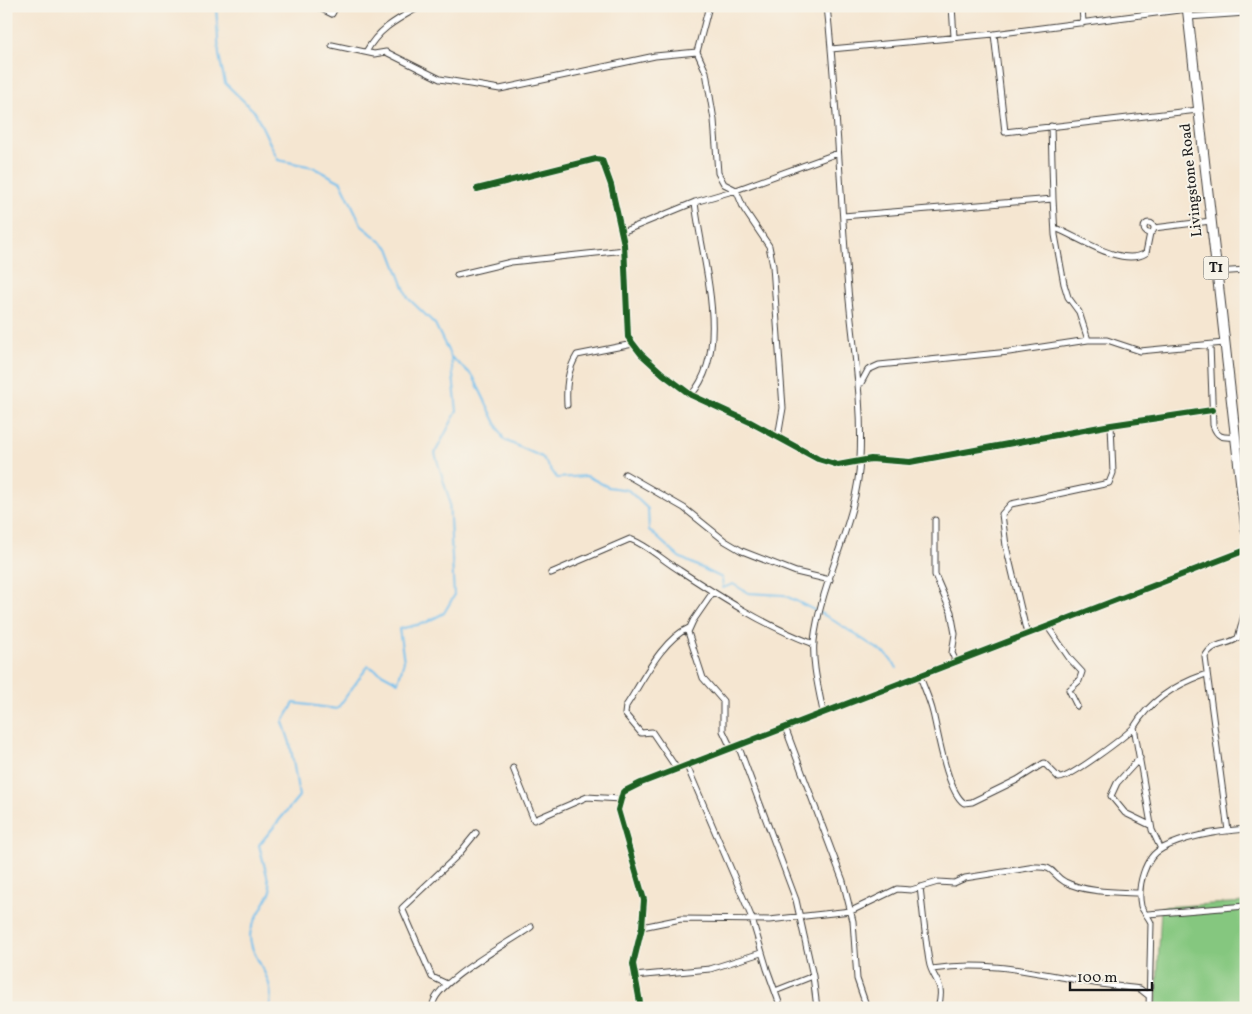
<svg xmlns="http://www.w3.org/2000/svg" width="1252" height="1014" font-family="Vollkorn,serif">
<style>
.green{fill:#85c77f;stroke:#50724e}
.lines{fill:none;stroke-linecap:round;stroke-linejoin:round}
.stream{stroke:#74c0ee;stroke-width:2}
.street-casing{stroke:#3d3a37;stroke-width:7}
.highway-casing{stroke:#3d3a37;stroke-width:11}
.street{stroke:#fff;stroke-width:5}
.highway{stroke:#fff;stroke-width:9}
.cycleway-casing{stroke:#f7f3e8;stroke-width:9}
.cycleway{stroke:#1b5e20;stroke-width:6}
.labels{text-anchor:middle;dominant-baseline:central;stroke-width:4;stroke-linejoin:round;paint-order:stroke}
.shield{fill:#f7f3e8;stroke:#5e5c59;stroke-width:1}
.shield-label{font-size:14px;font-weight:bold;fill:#1c1c1c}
.street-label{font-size:15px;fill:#1c1c1c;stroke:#f7f3e8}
</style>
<rect width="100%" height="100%" fill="#f7f3e8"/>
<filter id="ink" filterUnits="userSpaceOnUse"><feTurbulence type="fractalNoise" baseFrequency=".02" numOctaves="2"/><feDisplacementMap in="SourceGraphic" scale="10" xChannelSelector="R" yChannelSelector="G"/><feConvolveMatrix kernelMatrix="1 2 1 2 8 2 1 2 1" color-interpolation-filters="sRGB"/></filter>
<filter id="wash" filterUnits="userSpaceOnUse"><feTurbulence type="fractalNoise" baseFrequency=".0096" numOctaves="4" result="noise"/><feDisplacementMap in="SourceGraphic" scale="20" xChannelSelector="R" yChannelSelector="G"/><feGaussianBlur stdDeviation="1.12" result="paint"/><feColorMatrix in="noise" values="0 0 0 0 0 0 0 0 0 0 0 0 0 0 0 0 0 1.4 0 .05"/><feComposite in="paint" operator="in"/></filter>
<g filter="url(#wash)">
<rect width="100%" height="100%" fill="#f5e6d1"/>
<!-- green -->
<path class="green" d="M 1246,902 L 1246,1008 L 1156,1008 L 1161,907 Z"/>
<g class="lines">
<!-- stream -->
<path class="stream" d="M 216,6 L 219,55 L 225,83 L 255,112 L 278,160 L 313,167 L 341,182 L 362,226 L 389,248 L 408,298 L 435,324 L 451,357 L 473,376 L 504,440 L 542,457 L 557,478 L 587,476 L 608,487 L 628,490 L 648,509 L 649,530 L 679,557 L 722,578 L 723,588 L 733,584 L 748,593 L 784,595 L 828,617 L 887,655 L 897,668
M 269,1008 C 279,976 244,954 251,930 C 254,920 266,902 271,891 L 259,845 L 299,796 L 290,743 L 283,722 L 294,703 L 337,709 L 368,666 L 398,682 L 404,661 L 399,629 L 425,623 L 444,613 L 454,596 L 449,499 L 435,453 L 457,411 L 451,358"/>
</g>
</g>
<g filter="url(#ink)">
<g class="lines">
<defs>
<path id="street" d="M 316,6 L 332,14 L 336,6
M 952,6 L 954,37
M 1082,6 L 1083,23
M 1188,17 L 1246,13
M 994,34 L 1005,132 L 1198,110
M 332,45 L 374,54 L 386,52 L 440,79 L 500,89 L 655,56 L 697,52 L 706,72 L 714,120 L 718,173 L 724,184 L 736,190 L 744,209 L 769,246 L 773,266 L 783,408 L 778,437
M 831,49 L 994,34 L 1187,9
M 366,52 C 379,28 398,19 421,6
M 697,52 L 709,6
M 477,189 L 596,159 L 602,160 L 611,185 L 624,244 L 628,337 L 641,354 L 663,374 L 691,395 L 750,422 L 818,459 L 838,465 L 871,459 L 910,462 L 1111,425 L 1212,410
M 1053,199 L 1055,235 L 1064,284 L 1068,297 L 1079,312 L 1088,340
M 843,216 L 1053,199 L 1051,126
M1144 228a5 5 0 1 1 10 0a5 5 0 1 1-10 0Z
M 1055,228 C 1079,237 1121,268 1146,253 L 1150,233
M 1154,228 L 1211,221
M 622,232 L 695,202 L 736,190 L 838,153
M 1217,272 L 1246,270
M 457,275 L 511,262 L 625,250
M 1210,345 L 1213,425 C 1217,437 1222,438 1234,437
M 861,383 L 868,370 L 879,365 L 1009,352 L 1088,340 L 1107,340 L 1140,351 L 1224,343
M 691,395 C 733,348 701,259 695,202
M 567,405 C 566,387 567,371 577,355 L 633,344
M 625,474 L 684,508 L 725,541 L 742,551 L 796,572 L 830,580
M 935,520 L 935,575 L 951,612 L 955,634 L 952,653 L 956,662
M 551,573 L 630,539 C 649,546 662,560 679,570 C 722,598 765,626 814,644
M 713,592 L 693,621 L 688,632 L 703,678 L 723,701 L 723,731 L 731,748
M 1048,627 L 1070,659 L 1082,672 L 1079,681 L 1069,690 L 1077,706
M 1027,634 L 1006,546 L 1002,514 L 1011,504 L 1109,483 L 1113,473 L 1111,425
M 920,676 C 924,688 930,700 933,713 C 938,733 947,791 964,803 L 972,802 L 1017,780 L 1044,763 L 1059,778 C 1069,779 1126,736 1134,727
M 823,712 C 819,690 812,664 814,641 C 821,579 858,522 860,458 C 863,401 853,346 848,289 C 840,195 837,100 827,6
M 785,727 L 843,881 L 853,921 L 857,979 L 867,1008
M 738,745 L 796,900 L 813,976 L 817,1008
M 1140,758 L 1117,783 L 1111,796 L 1125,813 L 1150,825
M 687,766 L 751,916 L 767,969 L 781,1008
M 513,768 L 534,820 L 587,797 L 620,799
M 677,769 L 652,732 L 641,733 L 625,714 L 626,706 C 642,682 662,639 689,628
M 1228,831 L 1205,657 C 1212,642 1226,646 1238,638 L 1246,608
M 1161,849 L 1152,830 L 1134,727 C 1150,700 1177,684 1206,674
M 920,887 C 923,912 925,936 929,961 C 932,981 946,981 938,1008
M 1148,914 L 1246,906
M 642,927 L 681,919 L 769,920 L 851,911 L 897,889 L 911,890 L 938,882 L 954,883 L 965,878 L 1035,867 C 1055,866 1051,874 1065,882 C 1087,893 1117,892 1140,893
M 932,969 C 982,961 1023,970 1072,979 C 1095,984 1118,986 1140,989 L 1149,996
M 634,976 L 710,969 L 761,953
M 447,984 L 432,977 L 402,908 L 458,855 L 476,833
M 775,991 L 813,976
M 433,1008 C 428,985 513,941 531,927
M 641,1008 L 633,964 L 642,927 L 644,900 L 618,810 L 623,792 L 641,783 L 1246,550
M 1149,1008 L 1151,923 C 1149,917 1143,912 1141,906 C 1137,887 1144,857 1163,848 C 1187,836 1219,831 1246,829"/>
<path id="highway" d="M 1187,6 L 1246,530"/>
</defs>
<!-- street casing -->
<use href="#street" class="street-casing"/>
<!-- highway casing -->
<use href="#highway" class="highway-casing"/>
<!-- street -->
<use href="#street" class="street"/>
<!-- highway -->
<use href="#highway" class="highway"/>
<defs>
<path id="cycleway" d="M 477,189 L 596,159 L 602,160 L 611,185 L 624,244 L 628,337 L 641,354 L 663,374 L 691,395 L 750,422 L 818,459 L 838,465 L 871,459 L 910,462 L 1111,425 L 1212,410
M 641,1008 L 633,964 L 642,927 L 644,900 L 618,810 L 623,792 L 641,783 L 1246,550"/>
</defs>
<!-- cycleway casing -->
<use href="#cycleway" class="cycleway-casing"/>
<!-- cycleway -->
<use href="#cycleway" class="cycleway"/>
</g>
</g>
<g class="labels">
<!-- shield labels -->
<rect class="shield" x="1203.5" y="256.5" width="25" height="23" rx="4"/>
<g class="shield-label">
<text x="1216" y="268">T1</text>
</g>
<!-- street labels -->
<g class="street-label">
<text transform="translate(1192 180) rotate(-96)">Livingstone Road</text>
</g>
</g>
<!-- margin -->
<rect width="1252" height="1014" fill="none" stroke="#f7f3e8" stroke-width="25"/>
<!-- scale -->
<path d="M1070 982v8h82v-8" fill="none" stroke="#1c1c1c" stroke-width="2.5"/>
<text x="1077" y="982" font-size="15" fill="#1c1c1c" stroke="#f7f3e8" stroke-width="4" paint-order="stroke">100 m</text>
</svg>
